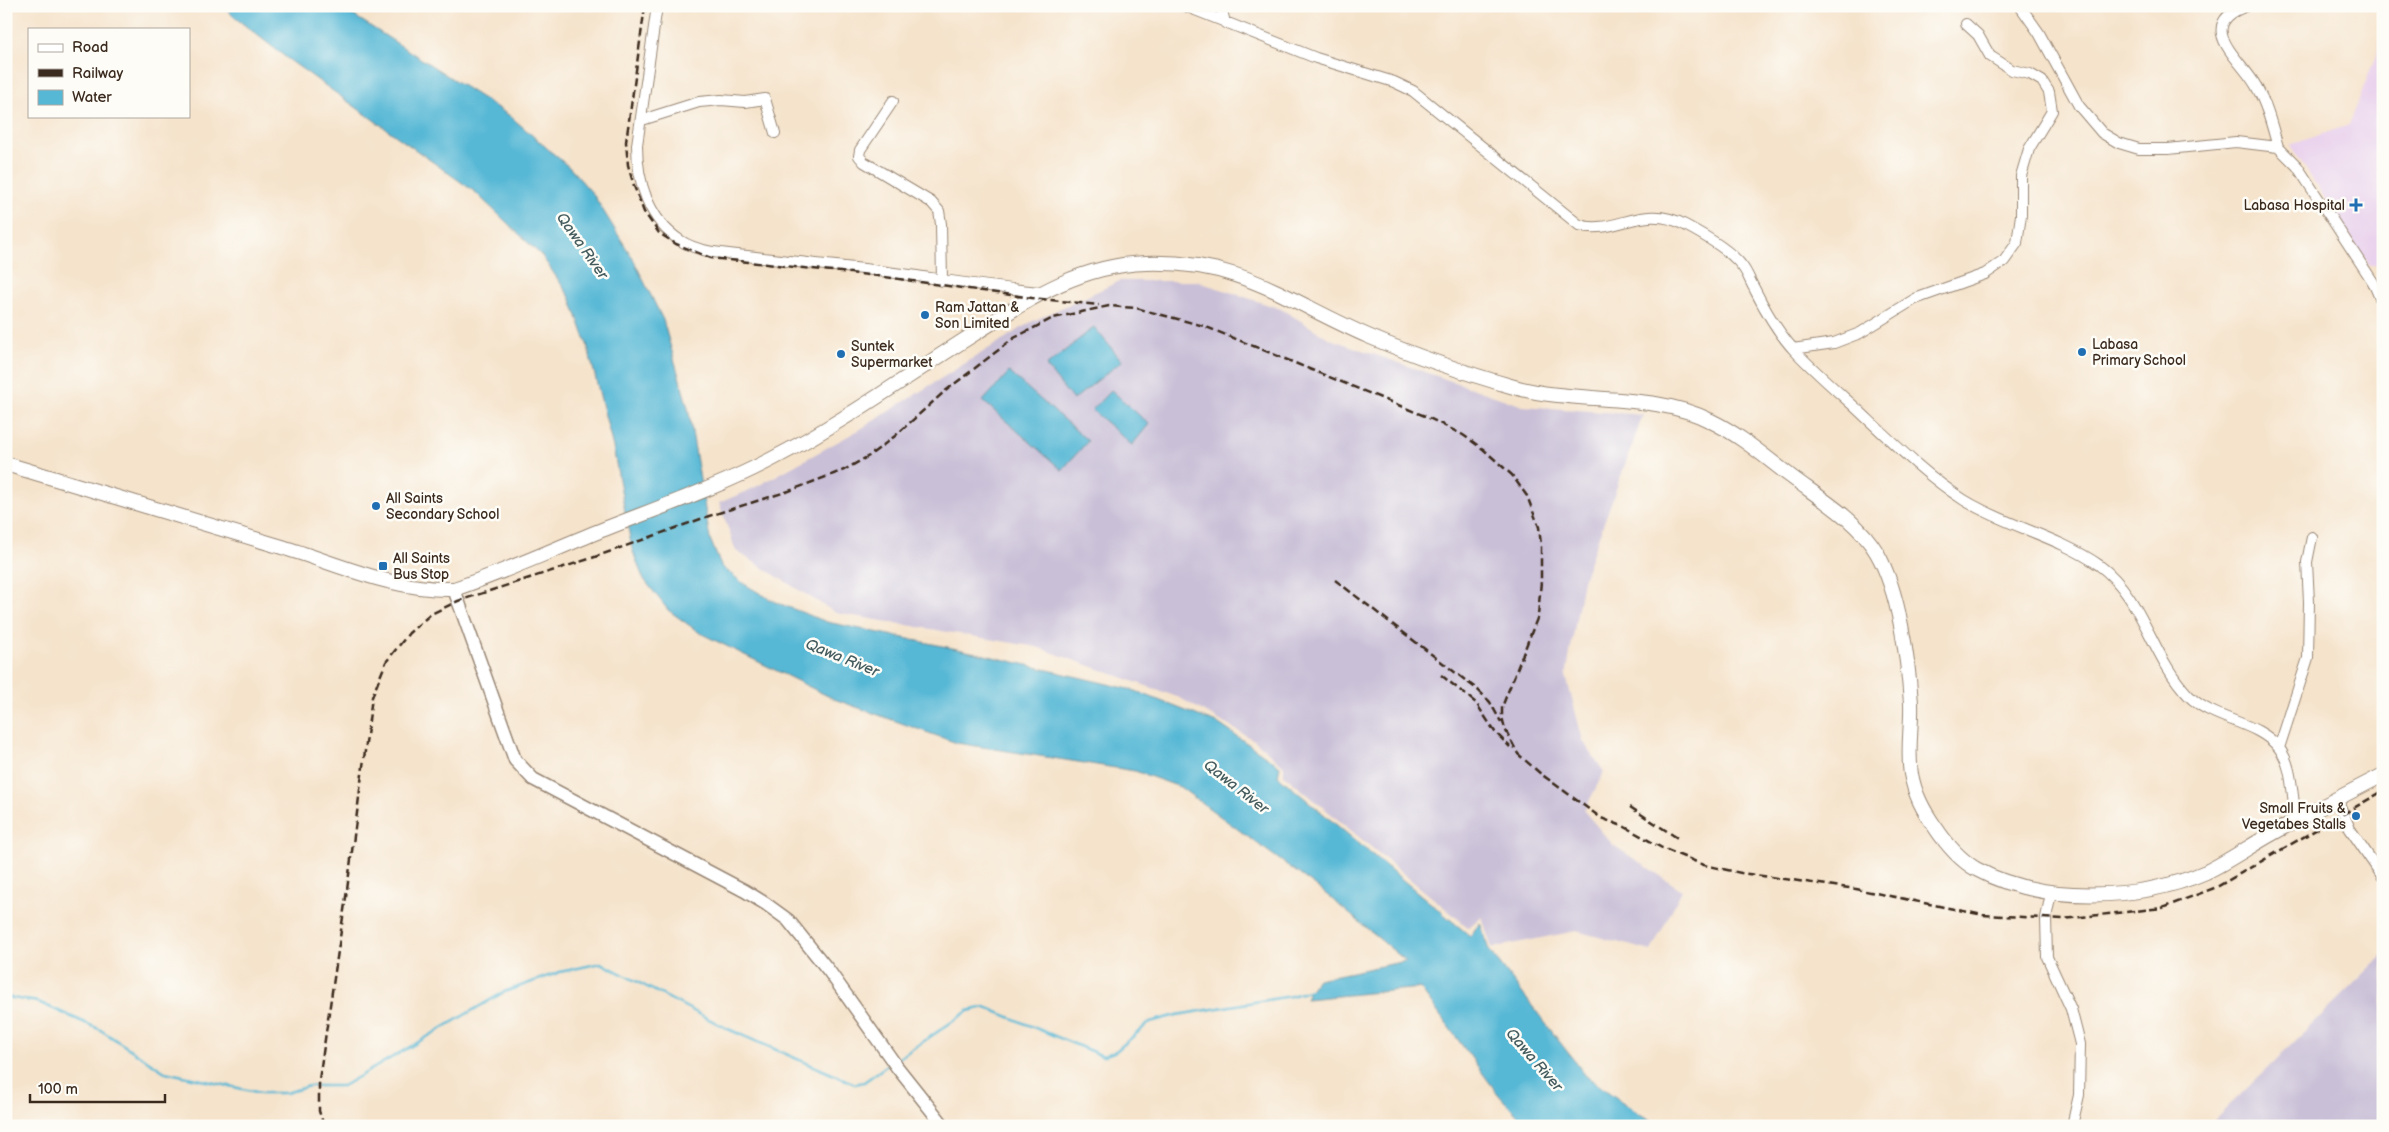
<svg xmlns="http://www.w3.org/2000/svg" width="2389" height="1132" font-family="'Balsamiq Sans',sans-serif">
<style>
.built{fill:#e9d2ed}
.industrial{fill:#c9bfd7}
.water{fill:#57b8d5;stroke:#49717a}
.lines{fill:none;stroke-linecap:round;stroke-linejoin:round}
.stream{stroke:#57b8d5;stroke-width:2.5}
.minor-casing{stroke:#988674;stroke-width:12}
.tertiary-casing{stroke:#988674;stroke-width:15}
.secondary-casing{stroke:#988674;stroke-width:16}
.minor{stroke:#fff;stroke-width:10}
.tertiary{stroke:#fff;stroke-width:12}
.secondary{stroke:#fff;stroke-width:14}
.rail{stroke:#3b2a1e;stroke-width:2.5;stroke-dasharray:8 4;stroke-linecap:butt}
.poi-dot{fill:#1f6fb2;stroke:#fdfcf7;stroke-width:2}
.labels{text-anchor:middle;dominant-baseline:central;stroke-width:5;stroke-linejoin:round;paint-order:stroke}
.poi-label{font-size:14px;fill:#3b2a1e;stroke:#fdfcf7;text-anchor:start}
.water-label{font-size:15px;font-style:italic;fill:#455c5e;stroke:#fdfcf7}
</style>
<rect width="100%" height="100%" fill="#fdfcf7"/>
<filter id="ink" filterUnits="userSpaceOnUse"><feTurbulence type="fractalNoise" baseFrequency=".02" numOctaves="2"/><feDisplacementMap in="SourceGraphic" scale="10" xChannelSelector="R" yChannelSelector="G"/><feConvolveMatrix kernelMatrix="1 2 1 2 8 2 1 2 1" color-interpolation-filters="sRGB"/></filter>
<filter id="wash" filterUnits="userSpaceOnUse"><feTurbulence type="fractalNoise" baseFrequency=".0096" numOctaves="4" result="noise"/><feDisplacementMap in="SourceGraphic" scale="20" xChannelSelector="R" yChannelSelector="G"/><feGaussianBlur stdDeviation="1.12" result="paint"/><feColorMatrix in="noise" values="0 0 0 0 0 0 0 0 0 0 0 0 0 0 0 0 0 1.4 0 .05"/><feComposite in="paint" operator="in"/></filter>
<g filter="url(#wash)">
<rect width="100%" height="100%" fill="#f5e3cb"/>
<!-- built -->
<path class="built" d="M 2383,37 L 2383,265 L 2369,265 L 2290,145 L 2349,125 Z"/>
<!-- industrial -->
<path class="industrial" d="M 1120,281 L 1196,281 L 1281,309 L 1330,339 L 1523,406 L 1643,415 L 1583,580 L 1566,676 L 1583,741 L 1604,772 L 1584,811 L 1613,845 L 1682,890 L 1651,951 L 1576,931 L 1492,948 L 1482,917 L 1469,928 L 1284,775 L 1284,766 L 1254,740 L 1180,698 L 1037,647 L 836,613 L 736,551 L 719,503 L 754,488 L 859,430 L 1031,322 Z
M 2383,955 L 2383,1126 L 2208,1126 L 2231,1104 Z"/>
<!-- water -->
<path class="water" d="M 224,6 L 339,6 L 510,116 L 570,168 L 593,194 L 633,259 L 663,320 L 688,408 L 710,539 L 721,566 L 744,584 L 775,602 L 827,622 L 976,653 L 1133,690 L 1219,724 L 1280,766 L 1278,776 L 1470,936 L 1480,923 L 1489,950 L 1586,1076 L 1635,1111 L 1660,1126 L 1527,1126 L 1498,1094 L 1420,988 L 1306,999 L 1309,991 L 1318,979 L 1406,961 L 1321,890 L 1180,787 L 1135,771 L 957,743 L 834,699 L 700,633 L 668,610 L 643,578 L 632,549 L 613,447 L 587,344 L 570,297 L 542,256 L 475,192 L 288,59 L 233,16 Z
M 1094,327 L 1122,361 L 1073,400 L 1046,366 Z
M 1009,372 L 1088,441 L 1062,470 L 983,401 Z
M 1111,390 L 1149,424 L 1132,445 L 1092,410 Z"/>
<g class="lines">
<!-- stream -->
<path class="stream" d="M 6,997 L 38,1002 L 99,1029 L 165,1072 L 261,1093 L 286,1093 L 309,1086 L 343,1086 L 504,992 L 560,972 L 601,963 L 728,1029 L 855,1084 L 864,1082 L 889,1064
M 896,1060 L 968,1011 L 985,1007 L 1103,1056 L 1116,1051 L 1150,1022 L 1177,1015 L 1291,996 L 1312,990"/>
</g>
</g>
<g filter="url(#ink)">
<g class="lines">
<defs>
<path id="minor" d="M 657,6 L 637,145 C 637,181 648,220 681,241 C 700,253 725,253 747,256 C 786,261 825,265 864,269 C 924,276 982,287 1042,292
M 1185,6 L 1316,58 L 1394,82 L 1413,91 L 1579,225 C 1615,236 1642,202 1685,225 C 1702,234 1731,251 1742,266 C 1747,272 1750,281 1754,288 C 1765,310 1778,333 1795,351 C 1814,371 1836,390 1857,409 C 1890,440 1925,475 1964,500 C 2006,526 2057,536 2099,565 C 2144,598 2151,657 2189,696 C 2214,721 2258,721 2279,748 C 2294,767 2291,798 2297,820
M 1221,6 L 1225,23
M 2020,6 L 2039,33 L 2079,106 L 2102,133 L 2119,143 L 2139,149 L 2168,149 L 2236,142 L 2278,147 L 2297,166 L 2373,282 L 2383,305
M 2247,6 C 2191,25 2243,61 2256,86 C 2267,105 2272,126 2278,147
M 893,101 L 860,150 L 859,156 L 864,162 L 931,202 L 939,211 L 941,224 L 942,281
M 642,120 L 699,102 L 721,100 L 745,102 L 765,99 L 775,133
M 1793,349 L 1834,343 L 1860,333 L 1915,299 L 1985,274 L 2004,261 L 2017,243 L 2021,215 L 2021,176 L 2029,149 L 2052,111 L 2049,92 L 2042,81 L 2030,74 L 2012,70 L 1990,56 L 1978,35 L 1966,24
M 2279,748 L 2308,658 L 2309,602 L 2307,562 L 2312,537
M 2337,799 L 2350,829 L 2383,877
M 2051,893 L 2046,918 L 2047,957 L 2071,1009 L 2080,1044 L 2079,1095 L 2072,1126"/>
<path id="tertiary" d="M 454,589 L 515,760 L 533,779 L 745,891 L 766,904 L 788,920 L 829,971 L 897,1067 L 944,1126"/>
<path id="secondary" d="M 6,464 C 98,492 190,519 282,547 C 338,564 394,591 454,589 C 502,573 550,551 597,532 C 655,509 717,488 772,459 C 842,423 907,376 974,334 C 1029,299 1079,265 1146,263 C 1242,260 1287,301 1368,336 C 1415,356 1465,373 1514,387 C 1578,405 1652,391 1711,421 C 1740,435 1764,456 1789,475 C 1819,498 1858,520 1877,553 C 1899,591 1908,659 1911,703 C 1912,727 1907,750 1911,774 C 1915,795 1923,810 1935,827 C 1945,842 1960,860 1976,869 C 2040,904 2140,901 2206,872 C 2227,862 2247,848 2268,836 C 2305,815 2344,795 2383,775"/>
</defs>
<!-- minor casing -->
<use href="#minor" class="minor-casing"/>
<!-- tertiary casing -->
<use href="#tertiary" class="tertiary-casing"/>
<!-- secondary casing -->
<use href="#secondary" class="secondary-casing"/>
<!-- minor -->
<use href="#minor" class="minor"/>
<!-- tertiary -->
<use href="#tertiary" class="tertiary"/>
<!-- secondary -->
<use href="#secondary" class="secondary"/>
<!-- rail -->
<path class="rail" d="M 645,6 L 626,142 L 628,165 L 634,186 L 644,212 L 659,233 L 676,244 L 711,258 L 878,276 L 1032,298 L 1099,305
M 1335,580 L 1478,690 L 1490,702 L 1501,722
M 1441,675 L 1476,703 L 1495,732 L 1510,747
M 1630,807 L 1679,839
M 324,1126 L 319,1111 L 319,1080 L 347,890 L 372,697 L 386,662 L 409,633 L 431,614 L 458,601 L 592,558 L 709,516 L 789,491 L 844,470 L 869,456 L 895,436 L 944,392 L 1014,338 L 1053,318 L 1109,306 L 1136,308 L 1204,326 L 1425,416 L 1463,435 L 1483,449 L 1512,475 L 1527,496 L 1539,527 L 1541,545 L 1541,581 L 1538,616 L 1502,707 L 1502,717 L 1505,729 L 1518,754 L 1541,774 L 1601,818 L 1625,827 L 1662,848 L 1704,865 L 1741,873 L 1856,889 L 1983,915 L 2063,919 L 2162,908 L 2217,887 L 2383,791"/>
</g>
</g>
<!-- markers -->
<g class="poi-dot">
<path d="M2353.5 197.5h5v5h5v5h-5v5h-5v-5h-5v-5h5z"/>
<circle cx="925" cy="315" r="5"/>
<circle cx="2082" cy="352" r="5"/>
<circle cx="841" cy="354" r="5"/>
<circle cx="376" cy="506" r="5"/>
<rect x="378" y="561" width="10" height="10" rx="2.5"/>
<circle cx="2356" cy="816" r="5"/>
</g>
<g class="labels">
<!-- poi labels -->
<g class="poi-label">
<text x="2345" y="205" text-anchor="end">Labasa Hospital</text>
<text x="935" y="307">Ram Jattan &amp;<tspan x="935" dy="16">Son Limited</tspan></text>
<text x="2092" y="344">Labasa<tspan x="2092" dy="16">Primary School</tspan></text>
<text x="851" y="346">Suntek<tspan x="851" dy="16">Supermarket</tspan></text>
<text x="386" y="498">All Saints<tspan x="386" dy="16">Secondary School</tspan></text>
<text x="393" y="558">All Saints<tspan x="393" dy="16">Bus Stop</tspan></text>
<text x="2346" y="808" text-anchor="end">Small Fruits &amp;<tspan x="2346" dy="16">Vegetabes Stalls</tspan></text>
</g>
<!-- water labels -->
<g class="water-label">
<text transform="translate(582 246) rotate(55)">Qawa River</text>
<text transform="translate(842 658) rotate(22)">Qawa River</text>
<text transform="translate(1236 787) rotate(38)">Qawa River</text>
<text transform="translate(1534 1060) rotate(49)">Qawa River</text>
</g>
</g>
<!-- margin -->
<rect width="2389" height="1132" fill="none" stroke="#fdfcf7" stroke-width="25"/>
<!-- legend -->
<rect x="28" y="28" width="162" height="90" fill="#fdfcf7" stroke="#afa8a0"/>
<rect x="38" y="44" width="25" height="8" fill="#ffffff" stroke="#afa8a0"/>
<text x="72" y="52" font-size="15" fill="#3b2a1e">Road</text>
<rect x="38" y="69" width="25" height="8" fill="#3b2a1e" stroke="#afa8a0"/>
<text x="72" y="78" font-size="15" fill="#3b2a1e">Railway</text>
<rect x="38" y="90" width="25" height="15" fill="#57b8d5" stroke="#afa8a0"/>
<text x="72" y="102" font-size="15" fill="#3b2a1e">Water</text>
<!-- scale -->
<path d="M30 1094v8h135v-8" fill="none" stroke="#3b2a1e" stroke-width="2.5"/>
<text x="38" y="1094" font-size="15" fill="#3b2a1e" stroke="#fdfcf7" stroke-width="4" paint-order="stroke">100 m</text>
</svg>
